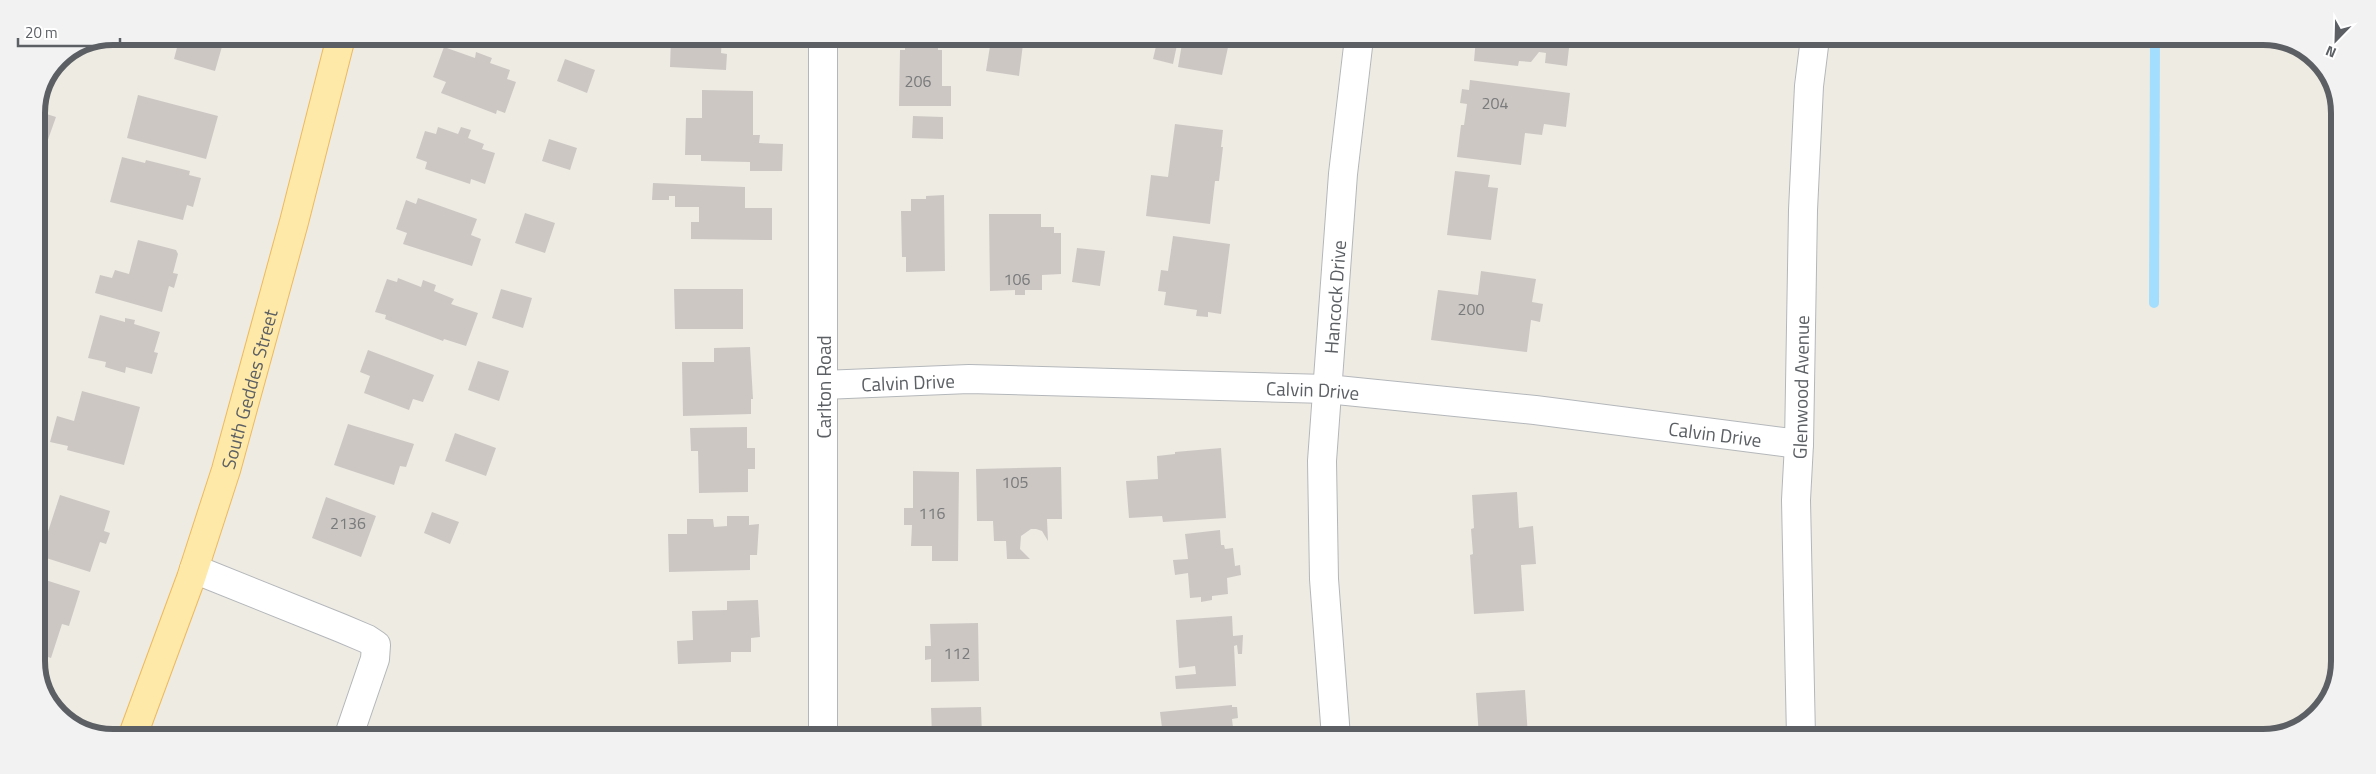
<svg xmlns="http://www.w3.org/2000/svg" width="2376" height="774" font-family="'Titillium Web',sans-serif">
<style>
.lines{fill:none;stroke-linecap:round;stroke-linejoin:round}
.stream{stroke:#a4defe;stroke-width:10}
.building{fill:#ccc7c3}
.minor-casing{stroke:#b4b7ba;stroke-width:30}
.major-casing{stroke:#efb95b;stroke-width:30}
.minor{stroke:#fff;stroke-width:28}
.major{stroke:#fee9a9;stroke-width:28}
.labels{text-anchor:middle;dominant-baseline:central;stroke-width:4;stroke-linejoin:round;paint-order:stroke}
.number-label{font-size:16px;fill:#787a7c}
.street-label{font-size:19px;fill:#5c6064;stroke:#fff}
.rim{fill:none;stroke:#5c6064;stroke-width:6}
</style>
<rect width="100%" height="100%" fill="#eeebe3"/>
<g class="lines">
<!-- stream -->
<path class="stream" d="M 2154,303 L 2155,39"/>
</g>
<!-- building -->
<path class="building" d="M 180,36 L 225,36 L 215,71 L 174,59 Z
M 671,37 L 722,37 L 721,53 L 727,54 L 726,70 L 670,67 Z
M 905,38 L 938,38 L 938,50 L 942,50 L 942,86 L 951,86 L 951,106 L 899,106 L 900,50 L 905,50 Z
M 1158,38 L 1178,40 L 1173,64 L 1153,59 Z
M 1183,38 L 1230,38 L 1222,75 L 1178,67 Z
M 1476,38 L 1538,38 L 1541,44 L 1569,48 L 1567,66 L 1545,63 L 1546,53 L 1539,52 L 1531,62 L 1519,61 L 1518,66 L 1474,61 Z
M 991,40 L 1023,44 L 1019,76 L 986,71 Z
M 444,47 L 475,58 L 476,52 L 492,58 L 490,63 L 510,70 L 507,79 L 516,82 L 505,113 L 497,110 L 496,114 L 441,93 L 446,82 L 433,77 Z
M 565,59 L 595,70 L 587,93 L 557,81 Z
M 1470,80 L 1570,93 L 1566,127 L 1544,124 L 1542,135 L 1525,133 L 1521,165 L 1457,157 L 1461,125 L 1464,125 L 1467,104 L 1460,103 L 1462,89 L 1469,90 Z
M 702,90 L 753,91 L 753,135 L 760,135 L 759,143 L 783,144 L 782,171 L 750,171 L 750,162 L 701,161 L 701,155 L 685,155 L 686,118 L 702,118 Z
M 138,95 L 218,116 L 206,159 L 127,138 Z
M 37,111 L 56,117 L 45,148 L 38,145 L 36,150 Z
M 913,116 L 943,117 L 943,139 L 912,138 Z
M 1175,124 L 1223,130 L 1221,147 L 1223,147 L 1219,181 L 1215,181 L 1210,224 L 1146,216 L 1151,175 L 1168,177 Z
M 438,127 L 458,134 L 461,127 L 471,130 L 468,138 L 484,144 L 482,149 L 495,153 L 485,184 L 471,179 L 470,184 L 425,169 L 427,162 L 416,158 L 425,131 L 436,134 Z
M 549,139 L 577,148 L 570,170 L 542,161 Z
M 122,157 L 145,163 L 146,160 L 190,171 L 189,175 L 201,178 L 193,207 L 187,205 L 183,220 L 110,202 Z
M 1455,171 L 1490,175 L 1488,187 L 1498,188 L 1491,240 L 1447,235 Z
M 653,183 L 745,187 L 745,208 L 772,208 L 772,240 L 691,239 L 691,222 L 699,222 L 699,207 L 675,207 L 675,196 L 669,196 L 669,200 L 652,200 Z
M 944,195 L 945,271 L 906,272 L 906,257 L 902,257 L 901,211 L 911,211 L 911,199 L 926,199 L 926,196 Z
M 418,198 L 477,219 L 471,235 L 481,239 L 472,266 L 403,244 L 407,233 L 396,229 L 406,200 L 416,204 Z
M 525,213 L 555,223 L 545,253 L 515,243 Z
M 989,214 L 1041,214 L 1041,227 L 1054,227 L 1054,233 L 1061,233 L 1061,274 L 1042,275 L 1042,290 L 1025,290 L 1025,295 L 1015,295 L 1015,290 L 990,291 Z
M 1173,236 L 1230,244 L 1221,314 L 1208,312 L 1208,317 L 1196,316 L 1197,310 L 1164,305 L 1166,292 L 1158,291 L 1161,270 L 1168,271 Z
M 138,240 L 176,250 L 178,254 L 173,273 L 178,274 L 174,288 L 169,286 L 162,312 L 95,293 L 100,275 L 112,278 L 115,270 L 129,274 Z
M 1077,248 L 1105,251 L 1100,286 L 1072,282 Z
M 1481,271 L 1536,279 L 1532,302 L 1543,304 L 1540,322 L 1531,320 L 1527,352 L 1431,340 L 1438,290 L 1478,295 Z
M 398,278 L 421,287 L 423,280 L 436,285 L 434,291 L 454,299 L 451,304 L 478,313 L 466,346 L 444,339 L 443,341 L 385,319 L 386,315 L 375,312 L 387,279 L 397,282 Z
M 501,289 L 532,298 L 523,328 L 492,318 Z
M 674,289 L 743,289 L 743,329 L 675,329 Z
M 100,315 L 125,322 L 125,318 L 135,320 L 134,324 L 160,332 L 154,352 L 158,353 L 152,374 L 126,367 L 125,373 L 105,367 L 106,362 L 88,358 Z
M 750,347 L 753,399 L 751,399 L 751,414 L 683,416 L 682,362 L 714,362 L 714,348 Z
M 368,350 L 434,375 L 423,402 L 413,399 L 409,410 L 364,393 L 370,376 L 360,372 Z
M 478,361 L 509,371 L 499,401 L 468,390 Z
M 82,391 L 140,407 L 124,465 L 67,450 L 68,446 L 50,442 L 57,416 L 74,421 Z
M 348,424 L 414,444 L 406,467 L 400,466 L 394,485 L 334,465 Z
M 747,427 L 747,448 L 755,448 L 755,469 L 748,469 L 748,492 L 699,493 L 698,451 L 691,451 L 690,428 Z
M 455,433 L 496,448 L 486,476 L 445,461 Z
M 1221,448 L 1226,518 L 1163,522 L 1162,516 L 1129,518 L 1126,481 L 1158,479 L 1157,456 L 1175,454 L 1175,452 Z
M 1061,467 L 1062,519 L 1047,519 L 1048,541 L 1042,531 L 1036,529 L 1031,529 L 1021,536 L 1020,549 L 1030,559 L 1007,559 L 1006,541 L 994,541 L 993,521 L 977,521 L 976,469 Z
M 913,471 L 959,472 L 958,561 L 932,561 L 932,546 L 911,546 L 912,525 L 904,525 L 904,508 L 913,508 Z
M 1517,492 L 1519,528 L 1533,526 L 1536,564 L 1521,565 L 1524,611 L 1474,614 L 1470,555 L 1473,554 L 1471,529 L 1474,528 L 1472,495 Z
M 60,495 L 110,511 L 104,531 L 110,533 L 106,544 L 100,542 L 90,572 L 40,556 Z
M 326,497 L 376,516 L 361,557 L 312,538 Z
M 432,512 L 459,522 L 450,544 L 424,533 Z
M 727,516 L 749,516 L 749,525 L 759,524 L 757,555 L 750,555 L 750,570 L 669,572 L 668,534 L 687,534 L 687,519 L 713,519 L 714,527 L 727,526 Z
M 1220,530 L 1221,545 L 1224,545 L 1225,549 L 1233,548 L 1235,566 L 1240,565 L 1241,575 L 1227,578 L 1228,594 L 1212,596 L 1212,600 L 1201,602 L 1201,597 L 1190,598 L 1188,573 L 1175,575 L 1173,560 L 1188,559 L 1185,534 Z
M 36,577 L 80,591 L 69,626 L 62,624 L 51,658 L 36,653 Z
M 758,600 L 760,637 L 751,638 L 751,652 L 731,652 L 731,662 L 678,664 L 677,641 L 693,640 L 692,611 L 727,610 L 727,601 Z
M 1232,616 L 1233,636 L 1243,635 L 1242,654 L 1238,654 L 1237,645 L 1234,646 L 1236,686 L 1176,689 L 1175,676 L 1196,674 L 1195,666 L 1179,668 L 1176,620 Z
M 978,623 L 979,681 L 931,682 L 931,659 L 925,660 L 925,646 L 931,646 L 930,624 Z
M 1525,690 L 1528,737 L 1479,737 L 1476,693 Z
M 1232,705 L 1232,707 L 1237,707 L 1238,718 L 1232,719 L 1234,736 L 1163,736 L 1160,712 Z
M 981,707 L 982,736 L 932,736 L 931,708 Z"/>
<g class="lines">
<defs>
<g id="minor">
<path d="M 823,37 L 823,736"/>
<path id="s1" d="M 823,385 L 969,379 L 1327,389 L 1535,410 L 1799,444"/>
<path d="M 194,569 L 341,628 L 367,639 L 376,645 L 375,659 L 349,735"/>
<path id="s2" d="M 1336,737 L 1324,579 L 1322,461 L 1343,174 L 1359,38"/>
<path id="s3" d="M 1801,737 L 1796,500 L 1799,444 L 1803,210 L 1809,86 L 1815,38"/>
</g>
<g id="major">
<path id="s4" d="M 133,735 L 191,578 L 226,470 L 294,222 L 341,37"/>
</g>
</defs>
<!-- minor casing -->
<use href="#minor" class="minor-casing"/>
<!-- major casing -->
<use href="#major" class="major-casing"/>
<!-- minor -->
<use href="#minor" class="minor"/>
<!-- major -->
<use href="#major" class="major"/>
</g>
<g class="labels">
<!-- number labels -->
<g class="number-label">
<text x="918" y="81">206</text>
<text x="1495" y="103">204</text>
<text x="1017" y="279">106</text>
<text x="1471" y="309">200</text>
<text x="1015" y="482">105</text>
<text x="932" y="513">116</text>
<text x="348" y="523">2136</text>
<text x="957" y="653">112</text>
</g>
<!-- street labels -->
<g class="street-label">
<text stroke="none"><textPath href="#s2" startOffset="441">Hancock Drive</textPath></text>
<text stroke="none"><textPath href="#s1" startOffset="85">Calvin Drive</textPath></text>
<text transform="translate(823 387) rotate(-90)">Carlton Road</text>
<text stroke="none"><textPath href="#s3" startOffset="350">Glenwood Avenue</textPath></text>
<text stroke="none"><textPath href="#s4" startOffset="365">South Geddes Street</textPath></text>
<text stroke="none"><textPath href="#s1" startOffset="490">Calvin Drive</textPath></text>
<text stroke="none"><textPath href="#s1" startOffset="895">Calvin Drive</textPath></text>
</g>
</g>
<!-- crop -->
<path d="M0 0H2376V774H0ZM113 45H2263A68 68 0 0 1 2331 113V661A68 68 0 0 1 2263 729H113A68 68 0 0 1 45 661V113A68 68 0 0 1 113 45Z" fill="#f2f2f3" fill-rule="evenodd"/>
<path class="rim" d="M113 45H2263A68 68 0 0 1 2331 113V661A68 68 0 0 1 2263 729H113A68 68 0 0 1 45 661V113A68 68 0 0 1 113 45Z"/>
<!-- north arrow -->
<g transform="translate(2336 40) rotate(203)" stroke="#ffffff" stroke-width="4" paint-order="stroke">
<path d="M0-4L9 19L0 12L-9 19Z" fill="#5c6064"/>
<text y="-8" font-size="14" font-weight="bold" text-anchor="middle" fill="#5c6064">N</text>
</g>
<!-- scale -->
<path d="M18 38v8h102v-8" fill="none" stroke="#5c6064" stroke-width="2.5"/>
<text x="25" y="38" font-size="15" fill="#5c6064" stroke="#ffffff" stroke-width="4" paint-order="stroke">20 m</text>
</svg>
